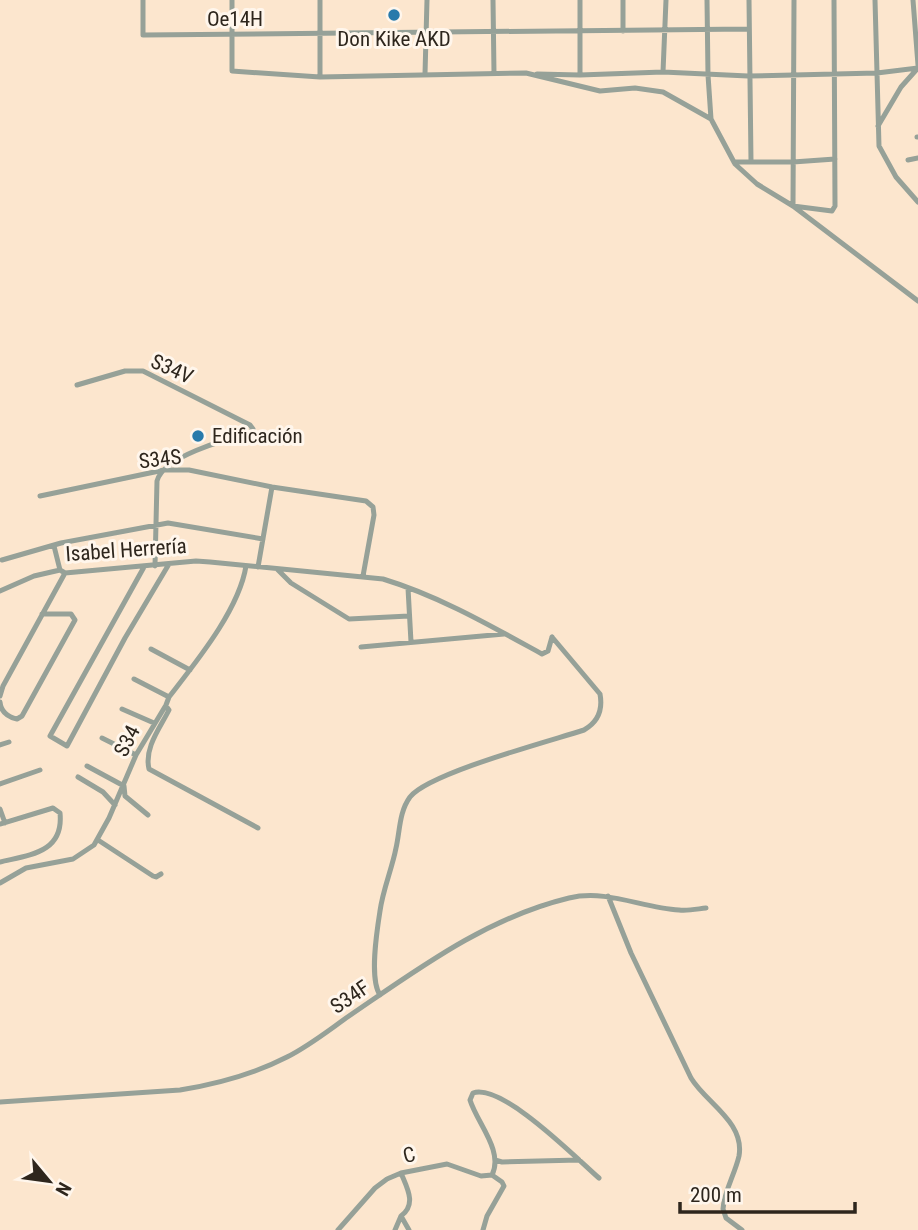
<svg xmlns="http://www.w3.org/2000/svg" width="918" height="1230" font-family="'Roboto Condensed',sans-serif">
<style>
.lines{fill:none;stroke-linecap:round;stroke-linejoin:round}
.street{stroke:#96a198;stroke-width:5}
.poi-dot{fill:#287aab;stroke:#fff6ec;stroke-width:2.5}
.labels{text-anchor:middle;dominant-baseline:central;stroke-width:6;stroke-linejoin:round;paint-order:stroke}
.street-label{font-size:21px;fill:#2e261d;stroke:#fff6ec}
.poi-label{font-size:21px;fill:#2e261d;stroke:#fff6ec}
</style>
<rect width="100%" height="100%" fill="#fce6ce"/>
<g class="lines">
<!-- street -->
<path class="street" d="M 143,0 L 143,35 L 748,29
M 232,0 L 232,71 L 320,77 L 526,73 L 600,91 L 635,88 L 663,92 L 711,119 L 735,164 L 757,184 L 793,206 L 832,211 L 835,206 L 834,0
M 493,0 L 494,73
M 580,0 L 580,75
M 623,0 L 623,31
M 707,0 L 708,75 L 711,119
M 749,0 L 751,161
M 794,0 L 793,206 L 918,301
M 875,0 L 879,146 L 896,177 L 918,202
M 913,0 L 918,65
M 663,72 L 666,0
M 425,74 L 427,0
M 537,74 L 580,75 L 663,72 L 748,76 L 877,73 L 918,68
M 320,77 L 320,0
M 878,126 L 901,87 L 918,68
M 917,137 L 918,137
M 908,160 L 918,158
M 734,162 L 793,162 L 835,159
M 77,385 L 125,371 L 143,371 L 250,425 L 253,429 L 248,435 C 225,439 163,457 157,481 L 155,566
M 40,496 L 164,470 L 189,470 L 272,487 L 366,501 L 373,507 L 374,515 L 363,576
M 54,546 L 60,570
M 2,560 L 61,543 L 168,523 L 263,539
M 144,567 L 50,736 L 67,746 L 125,638 L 169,564
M 258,567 L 272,487
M 278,570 L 291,583 L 349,619 L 409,616
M 408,588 L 411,642
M 0,591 L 34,576 L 60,570 L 65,573 L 196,561 L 210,562 L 383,579 C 439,596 491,626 542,654 L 548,651 L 552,637
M 361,647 L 504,634
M 151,649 L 190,670
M 134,679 L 169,697
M 0,696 L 3,686 L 65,573
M 0,702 C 1,712 8,717 17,719 L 22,716 L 75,620 L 71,614 L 42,614
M 166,706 L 169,710 C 160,728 144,748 149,769 L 258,828
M 122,709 L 154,723
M 102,738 L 136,755
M 0,745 L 9,742
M 87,766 L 124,786 L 125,796 L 148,815
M 78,777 L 103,792 L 115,805
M 0,784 L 40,770
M 0,809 L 5,823
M 0,824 L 53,808 L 60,813 C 64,853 29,855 0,862
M 98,840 L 153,876 L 156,877 L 161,874
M 0,883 L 26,868 L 73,859 L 94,845 L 109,818 L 136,755 L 166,705 L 169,697 C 196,662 239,610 246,566
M 608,896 L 631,953 L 691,1078 C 706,1103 745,1122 739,1156 C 735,1174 724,1191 723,1209 L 726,1218 L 742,1230
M 380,995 C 369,979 377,930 380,911 C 383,889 392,869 396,848 C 400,831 399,812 410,797 C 429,773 550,741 584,730 C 598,722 603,710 600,694 L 552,637
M 0,1102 L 180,1090 C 217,1084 254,1074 287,1057 C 309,1046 329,1030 349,1016 C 418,969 486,918 569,898 C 607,889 642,908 679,910 C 688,911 697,909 706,908
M 495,1160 L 502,1162 L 579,1160
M 401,1173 C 407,1188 417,1204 401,1216
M 338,1230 L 375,1188 L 387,1179 L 401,1173 L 447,1164 L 481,1176 L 492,1175 C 504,1151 477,1123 470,1100 L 473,1093 C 502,1083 575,1157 599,1178
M 395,1230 L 401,1216 L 409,1230
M 483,1230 L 487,1216 L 504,1186 L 502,1182 L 492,1175"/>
</g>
<!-- markers -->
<g class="poi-dot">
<circle cx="394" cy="15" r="7"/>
<circle cx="198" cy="436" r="7"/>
</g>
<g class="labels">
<!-- street labels -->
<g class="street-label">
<text x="235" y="19">Oe14H</text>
<text transform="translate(172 369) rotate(24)">S34V</text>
<text transform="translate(160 459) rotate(-7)">S34S</text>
<text transform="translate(126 550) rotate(-4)">Isabel Herrería</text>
<text transform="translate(127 741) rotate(-63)">S34</text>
<text transform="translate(350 997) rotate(-34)">S34F</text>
<text transform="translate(409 1155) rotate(-14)">C</text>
</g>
<!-- poi labels -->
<g class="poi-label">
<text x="394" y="39">Don Kike AKD</text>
<text x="212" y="436" text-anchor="start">Edificación</text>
</g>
</g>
<!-- north arrow -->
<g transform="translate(49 1181) rotate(119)" stroke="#fff6ec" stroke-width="5" paint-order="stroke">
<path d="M0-5L12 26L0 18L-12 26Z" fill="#2e261d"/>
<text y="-10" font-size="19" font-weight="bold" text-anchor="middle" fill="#2e261d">N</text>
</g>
<!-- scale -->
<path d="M680 1202v10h175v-10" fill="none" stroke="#2e261d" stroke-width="3.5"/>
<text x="690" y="1202" font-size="21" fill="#2e261d" stroke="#fff6ec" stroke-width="5" paint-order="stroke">200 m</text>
</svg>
